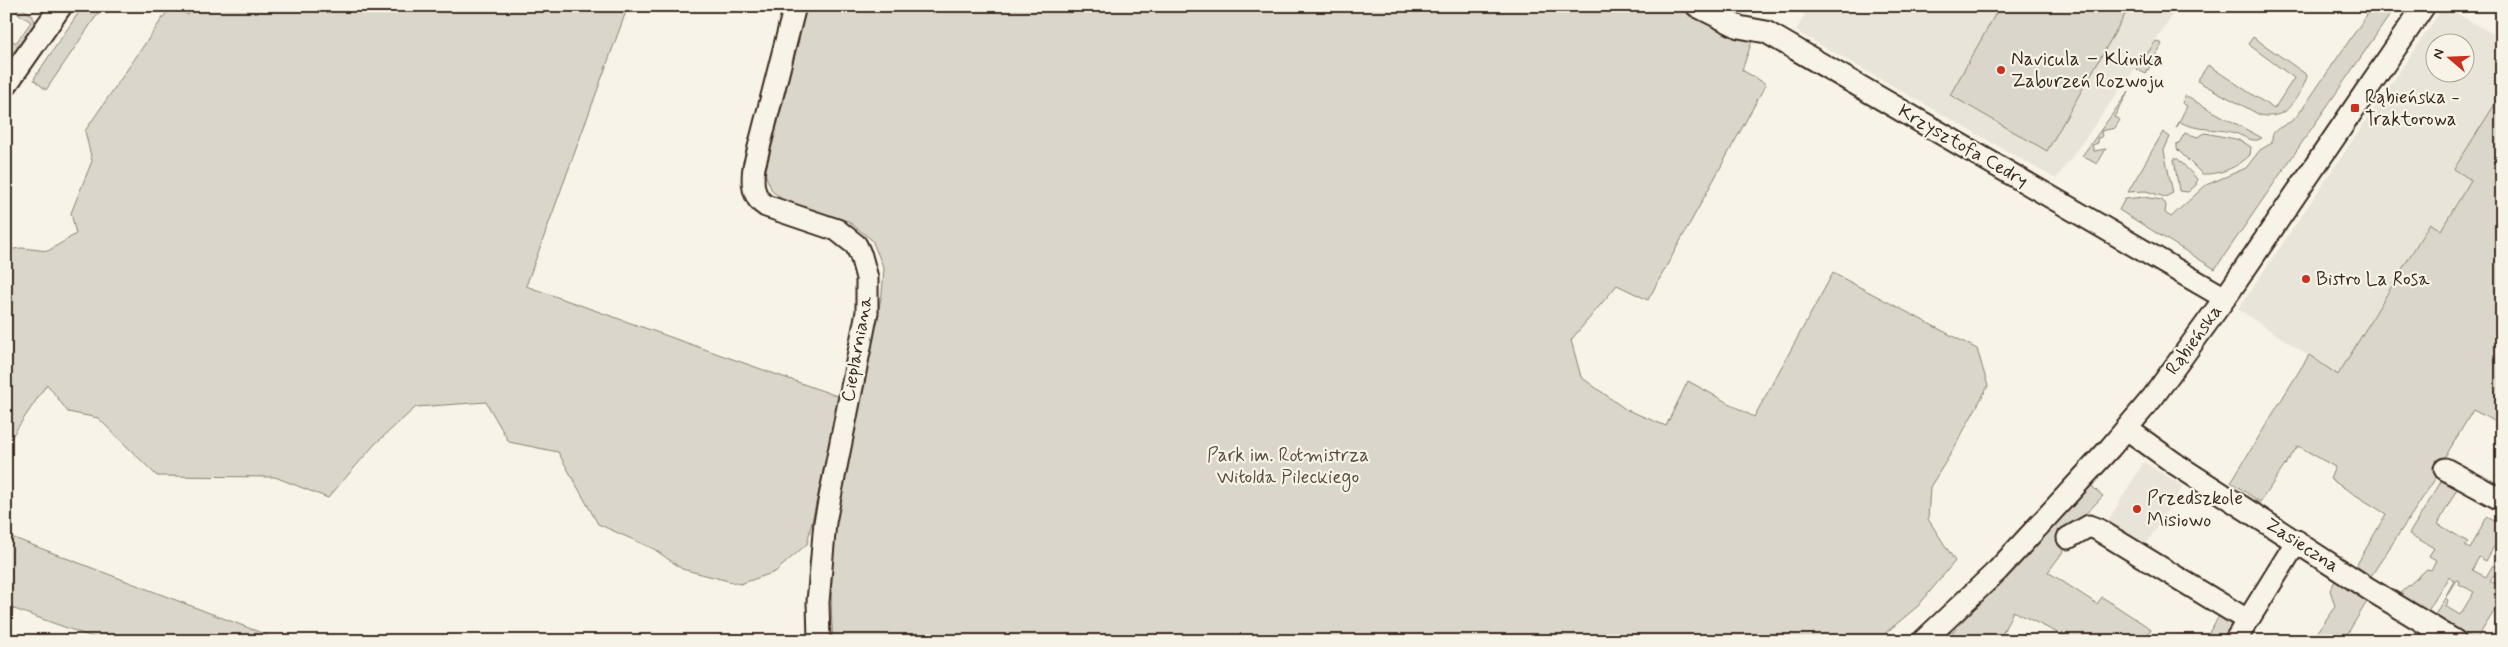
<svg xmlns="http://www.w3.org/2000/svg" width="2508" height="647" font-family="Mynerve,sans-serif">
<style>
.built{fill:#e9e4d9;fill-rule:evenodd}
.green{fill:#dbd6cb;stroke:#8b8074;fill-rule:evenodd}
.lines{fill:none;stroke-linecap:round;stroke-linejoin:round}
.minor-casing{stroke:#3b2a1e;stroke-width:25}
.minor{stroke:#f7f3e8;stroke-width:21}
.poi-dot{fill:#c8321e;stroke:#f7f3e8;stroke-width:2}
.labels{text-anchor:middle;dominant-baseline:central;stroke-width:4.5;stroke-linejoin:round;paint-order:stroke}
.poi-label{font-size:19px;fill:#3b2a1e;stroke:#f7f3e8;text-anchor:start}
.street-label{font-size:19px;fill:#3b2a1e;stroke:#f7f3e8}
.park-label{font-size:19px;fill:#5b4c41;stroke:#f7f3e8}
</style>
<rect width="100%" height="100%" fill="#f7f3e8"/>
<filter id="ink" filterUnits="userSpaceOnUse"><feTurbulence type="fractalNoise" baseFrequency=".02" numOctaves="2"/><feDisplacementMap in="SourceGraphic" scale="10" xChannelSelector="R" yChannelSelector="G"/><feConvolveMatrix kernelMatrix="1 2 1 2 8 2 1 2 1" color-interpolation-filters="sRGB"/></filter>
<g filter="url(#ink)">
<!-- built -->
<path class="built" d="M 1809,6 L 2177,6 L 2167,24 L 2056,179 L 1796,31 Z
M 2444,6 L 2502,39 L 2502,93 L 2454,169 L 2471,180 L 2441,230 L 2430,223 L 2338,375 L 2238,309 ZM 2436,42 L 2466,42 L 2466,72 L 2436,72 Z
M 2144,462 L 2183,486 L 2145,546 L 2108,527 L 2109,519 Z"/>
<!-- green -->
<path class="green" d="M 83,6 L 103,6 L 46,90 L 34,80 L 35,77 Z
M 171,6 L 175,6 L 188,15 L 194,6 L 628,6 L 526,286 L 840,397 L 807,544 L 775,572 L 740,584 L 682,569 L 654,549 L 598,524 L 558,452 L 509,442 L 486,402 L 416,407 L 375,444 L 328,498 L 275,477 L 157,476 L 98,418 L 68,412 L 47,384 L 6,445 L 6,250 L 22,248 L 48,251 L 76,234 L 71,213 L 92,161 L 85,131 Z
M 807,6 L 1672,6 L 1752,41 L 1742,70 L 1766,84 L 1648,300 L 1617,285 L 1571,340 L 1581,377 L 1625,409 L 1666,426 L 1688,381 L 1754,417 L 1833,273 L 1977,349 L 1988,386 L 1953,450 L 1930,487 L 1928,519 L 1955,561 L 1918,606 L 1876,641 L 833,641 C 823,524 858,407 882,293 L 884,269 L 872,240 L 848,221 L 783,200 L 772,191 L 765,174 Z
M 2000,6 L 2130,6 L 2047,151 L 1950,95 Z
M 2373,6 L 2396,6 L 2215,269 L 2119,210 L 2125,199 L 2143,197 L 2162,200 L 2166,205 L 2165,213 L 2171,217 L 2206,185 L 2246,168 L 2260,150 L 2272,143 C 2271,130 2278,129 2288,123 C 2295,120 2299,113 2303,108 Z
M 20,7 L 33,16 L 34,25 L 6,64 L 6,37 L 16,43 L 31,22 L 16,12 Z
M 2253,37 L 2307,75 C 2307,83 2291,108 2284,112 C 2277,116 2268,117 2260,115 L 2197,81 L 2208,65 L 2274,109 L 2294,78 L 2248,44 Z
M 2156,41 L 2162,44 L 2146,74 L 2136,69 Z
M 2129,91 L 2114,117 L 2120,120 L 2115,128 L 2101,131 L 2102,137 L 2097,138 L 2098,143 L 2092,145 L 2094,151 L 2106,149 L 2097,164 L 2082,156 Z
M 2502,93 L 2502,414 L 2496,422 L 2473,410 L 2438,469 L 2442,480 L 2458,487 L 2438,524 L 2468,542 L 2465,546 L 2470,549 L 2487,517 L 2502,525 L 2502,532 L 2486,561 L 2479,557 L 2472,570 L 2486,577 L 2493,565 L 2496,567 L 2502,557 L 2502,581 L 2494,575 L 2490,581 L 2502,587 L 2502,599 L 2476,640 L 2435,615 L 2454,581 L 2449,576 L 2428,611 L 2399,594 L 2427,569 L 2431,570 L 2436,560 L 2429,556 L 2434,548 L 2409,534 L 2442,480 L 2437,476 L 2371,576 L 2356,566 L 2386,514 L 2330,479 L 2335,467 L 2298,446 L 2260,502 L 2231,482 L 2309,355 L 2338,375 L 2430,223 L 2441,230 L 2471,180 L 2454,169 ZM 2456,580 L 2460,581 L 2459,584 L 2474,592 L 2460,615 L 2445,606 L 2448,600 L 2445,598 Z
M 2185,96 L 2262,138 C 2254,144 2244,136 2235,133 C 2217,128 2197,131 2180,122 L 2176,128 L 2187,106 L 2182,103 Z
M 2163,132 L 2170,137 L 2164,150 L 2165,156 L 2173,193 L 2165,197 L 2146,191 L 2128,192 Z
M 2185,133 L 2198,137 L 2205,133 L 2240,140 L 2251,147 L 2250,155 C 2238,167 2220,175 2202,174 L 2177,149 L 2177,143 L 2179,143 Z
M 2174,159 L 2178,159 L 2197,179 L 2196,185 L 2188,192 L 2179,191 Z
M 2090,485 L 2103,496 L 2076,524 L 2071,541 L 2048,572 L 2097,604 L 2102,597 L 2151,629 L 2147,635 L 2156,641 L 2074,641 L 2013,611 L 1999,641 L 1944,641 Z
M 6,535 L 267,635 L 268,641 L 103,641 L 6,606 Z
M 2335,581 L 2368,600 L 2343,641 L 2312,641 L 2335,606 L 2330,590 Z
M 2205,602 L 2230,619 C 2236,638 2218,641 2204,641 L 2219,616 L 2202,606 Z"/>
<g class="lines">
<defs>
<path id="minor" d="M 795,6 L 754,167 C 752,182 752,197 766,206 L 837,230 L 847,238 L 856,245 L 861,256 L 867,278 L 867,312 L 825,522 L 818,602 L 819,641
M 1697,6 L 1739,27 L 1766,32 L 2225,298
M 6,85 L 61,6
M 2127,429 L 2177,465 L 2369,589 L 2455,641
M 2445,469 L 2502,500
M 2068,538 L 2089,526 L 2097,529 L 2247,620
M 1923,641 L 1998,570 L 2110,448 L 2153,397 L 2225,298 L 2424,6
M 2235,641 L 2297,541"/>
</defs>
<!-- minor casing -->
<use href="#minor" class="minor-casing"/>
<!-- minor -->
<use href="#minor" class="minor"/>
</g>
</g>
<!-- markers -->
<g class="poi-dot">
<circle cx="2001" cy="70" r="5"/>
<rect x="2350" y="103" width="10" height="10" rx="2.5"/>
<circle cx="2306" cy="279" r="5"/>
<circle cx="2137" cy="509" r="5"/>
</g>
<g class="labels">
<!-- poi labels -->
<g class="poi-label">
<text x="2011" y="59">Navicula – Klinika<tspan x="2011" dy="22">Zaburzeń Rozwoju</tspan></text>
<text x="2365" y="97">Rąbieńska -<tspan x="2365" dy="22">Traktorowa</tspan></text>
<text x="2316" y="279">Bistro La Rosa</text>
<text x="2147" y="498">Przedszkole<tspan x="2147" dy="22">Misiowo</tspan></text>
</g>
<!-- street labels -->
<g class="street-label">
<text transform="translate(1963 146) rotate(30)">Krzysztofa Cedry</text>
<text transform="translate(2194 340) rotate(-54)">Rąbieńska</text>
<text transform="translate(857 349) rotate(-80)">Cieplarniana</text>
<text transform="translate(2302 545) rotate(33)">Zasieczna</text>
</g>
<!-- park labels -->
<g class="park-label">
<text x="1288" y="455">Park im. Rotmistrza<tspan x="1288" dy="22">Witolda Pileckiego</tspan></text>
</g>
</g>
<!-- margin -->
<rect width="2508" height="647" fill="none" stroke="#f7f3e8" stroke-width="25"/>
<rect x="12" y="12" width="2483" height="622" fill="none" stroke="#3b2a1e" stroke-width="2" filter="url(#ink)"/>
<!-- north arrow -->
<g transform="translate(2450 58) rotate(289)"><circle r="24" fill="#f7f3e8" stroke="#aca397"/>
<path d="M0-4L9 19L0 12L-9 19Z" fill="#c8321e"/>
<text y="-8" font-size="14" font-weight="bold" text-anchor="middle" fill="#3b2a1e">N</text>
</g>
</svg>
